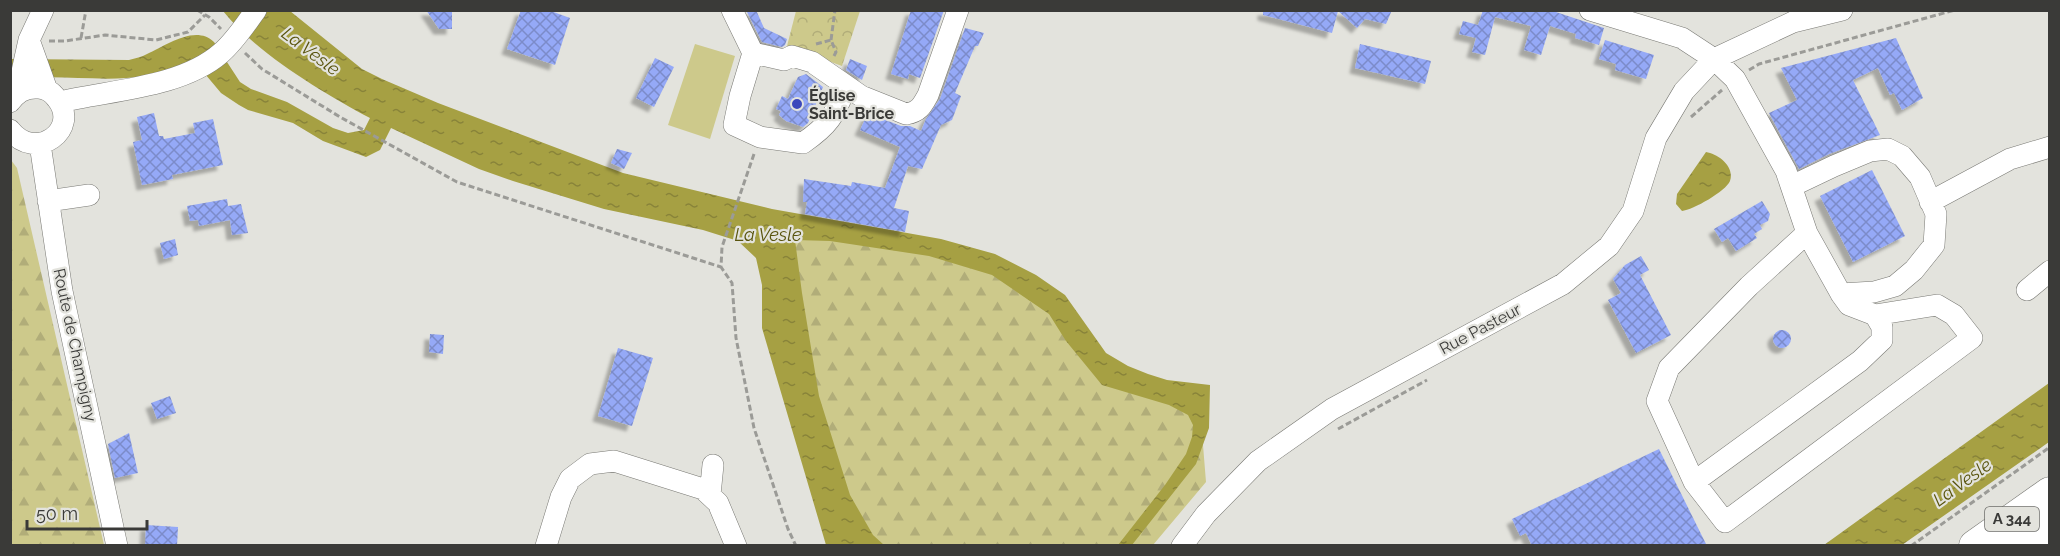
<svg xmlns="http://www.w3.org/2000/svg" width="2060" height="556" font-family="Raleway,sans-serif">
<style>
.grass{fill:#cdc98b}
.forest{fill:url(#forest-firs)}
.park{fill:url(#park-crowns)}
.water{fill:url(#water-ripples)}
.building{fill:url(#building-cross-hatch);filter:url(#shadow)}
.lines{fill:none;stroke-linecap:round;stroke-linejoin:round}
.minor-casing{stroke:#797974;stroke-width:22}
.highway-casing{stroke:#797974;stroke-width:33}
.path{stroke:#9b9b97;stroke-width:3;stroke-dasharray:6 3;stroke-linecap:butt}
.minor{stroke:#fff;stroke-width:21}
.highway{stroke:#fff;stroke-width:32}
.poi-dot{fill:#3c48bc;stroke:#e3e3dd;stroke-width:2}
.labels{text-anchor:middle;dominant-baseline:central;stroke-width:4.5;stroke-linejoin:round;paint-order:stroke}
.shield{fill:#e3e3dd;stroke:#6d6d6a;stroke-width:1.5}
.shield-label{font-size:15px;font-weight:bold;fill:#3a3a38}
.poi-label{font-size:16px;font-weight:bold;fill:#3a3a38;stroke:#e3e3dd;text-anchor:start}
.street-label{font-size:16px;fill:#3a3a38;stroke:#e3e3dd}
.water-label{font-size:18px;font-style:italic;fill:#59540d;stroke:#e3e3dd}
</style>
<defs>
<pattern id="forest-firs" width="22" height="20" patternUnits="userSpaceOnUse" patternTransform="scale(1.5)"><rect width="22" height="20" fill="#cdc98b"/><path d="M5 1l3.5 6h-7zM16 11l3.5 6h-7z" fill="#b1ad79"/></pattern>
<pattern id="park-crowns" width="20" height="18" patternUnits="userSpaceOnUse" patternTransform="scale(1.5)"><rect width="20" height="18" fill="#cdc98b"/><path d="M2 6a3 3 0 1 1 6 0M12 15a3 3 0 1 1 6 0" fill="none" stroke="#b1ad79"/></pattern>
<pattern id="water-ripples" width="26" height="14" patternUnits="userSpaceOnUse" patternTransform="scale(1.5)"><rect width="26" height="14" fill="#a6a043"/><path d="M2 4q2-2 4 0t4 0M15 11q2-2 4 0t4 0" fill="none" stroke="#888339"/></pattern>
<pattern id="building-cross-hatch" width="8" height="8" patternUnits="userSpaceOnUse" patternTransform="scale(1.5)"><rect width="8" height="8" fill="#95a9f7"/><path d="M0 0l8 8M0 8l8-8" fill="none" stroke="#7b8bc9"/></pattern>
<filter id="shadow"><feDropShadow dx="-5.5" dy="5.5" stdDeviation="1.5" flood-color="#0004"/></filter>
</defs>
<rect width="100%" height="100%" fill="#e3e3dd"/>
<!-- grass -->
<path class="grass" d="M 695,44 L 735,56 L 710,139 L 668,125 Z"/>
<!-- forest -->
<path class="forest" d="M 11,160 L 17,168 L 104,545 L 11,545 Z
M 794,218 L 990,263 L 1080,328 L 1112,372 L 1200,408 L 1206,482 L 1153,545 L 841,545 L 759,243 Z"/>
<!-- park -->
<path class="park" d="M 796,11 L 860,11 L 842,66 L 787,46 Z"/>
<!-- water -->
<path class="water" d="M 223,11 L 290,11 L 362,69 L 382,79 L 438,103 L 623,173 L 772,209 L 941,239 L 995,254 L 1036,275 L 1065,295 L 1106,353 L 1128,366 L 1148,374 L 1167,380 L 1210,385 L 1209,428 L 1196,464 L 1132,545 L 1118,545 L 1165,485 L 1186,454 L 1192,437 L 1193,425 L 1188,415 L 1169,405 L 1102,385 L 1066,341 L 1049,314 L 992,275 L 929,256 L 830,241 L 795,240 L 802,293 L 819,396 L 850,495 L 873,535 L 884,545 L 826,545 L 762,328 L 762,285 L 756,258 L 738,241 L 703,230 L 604,209 L 513,181 L 479,169 L 391,128 L 380,150 L 366,157 L 323,141 L 293,123 L 248,110 L 239,105 L 221,93 L 195,62 C 179,66 162,73 146,76 C 101,83 55,73 11,80 L 11,59 L 129,60 C 135,58 142,57 147,54 C 166,46 195,24 214,42 L 240,82 L 251,89 L 287,102 L 333,128 L 348,133 L 364,130 L 370,118 C 323,93 255,52 223,11 Z
M 1706,152 C 1718,154 1735,166 1730,181 C 1726,191 1693,210 1682,211 L 1676,204 L 1677,194 Z
M 2049,383 L 2049,442 L 1902,545 L 1824,545 Z"/>
<!-- building -->
<path class="building" d="M 426,10 L 452,10 L 452,29 L 439,29 Z
M 521,10 L 548,10 L 570,18 L 555,65 L 507,49 Z
M 746,10 L 756,10 L 764,28 L 787,39 L 785,45 L 782,47 L 762,42 Z
M 911,10 L 944,10 L 920,78 L 909,74 L 908,79 L 891,74 Z
M 1263,10 L 1392,10 L 1386,24 L 1365,19 L 1357,28 L 1338,11 L 1332,33 L 1263,15 Z
M 1483,10 L 1550,10 L 1604,28 L 1599,45 L 1575,38 L 1576,34 L 1550,26 L 1541,55 L 1524,50 L 1531,26 L 1495,17 L 1485,55 L 1472,52 L 1476,38 L 1459,34 L 1463,21 L 1478,25 Z
M 965,28 L 984,33 L 978,46 L 975,46 L 955,93 L 961,96 L 952,120 L 941,125 L 922,169 L 908,166 L 894,208 L 909,211 L 905,232 L 805,214 L 807,202 L 803,202 L 804,179 L 851,186 L 852,182 L 885,188 L 900,147 L 860,130 L 868,113 L 901,126 L 910,126 L 921,131 L 926,119 L 940,99 Z
M 1896,38 L 1923,98 L 1902,110 L 1894,93 L 1890,95 L 1878,68 L 1853,80 L 1880,135 L 1829,154 L 1799,169 L 1769,113 L 1797,100 L 1781,68 Z
M 1605,40 L 1654,55 L 1646,79 L 1615,70 L 1616,64 L 1599,59 Z
M 1360,44 L 1431,61 L 1425,84 L 1355,68 Z
M 655,58 L 674,67 L 654,107 L 636,98 Z
M 850,59 L 867,66 L 862,80 L 846,70 Z
M 806,74 L 823,87 L 808,123 L 803,127 L 786,121 L 779,115 L 781,111 L 776,109 L 782,96 L 788,99 L 798,77 Z
M 154,113 L 159,136 L 163,136 L 164,139 L 195,133 L 193,123 L 213,119 L 223,165 L 172,175 L 173,179 L 142,185 L 133,142 L 142,140 L 137,117 Z
M 617,149 L 632,153 L 624,169 L 611,163 Z
M 1872,170 L 1905,236 L 1853,262 L 1820,196 Z
M 227,199 L 228,206 L 241,204 L 248,233 L 232,235 L 230,220 L 199,226 L 198,220 L 190,221 L 187,206 Z
M 1762,201 L 1770,214 L 1768,221 L 1760,225 L 1762,229 L 1754,234 L 1757,238 L 1736,251 L 1728,238 L 1722,242 L 1714,229 Z
M 175,239 L 178,255 L 164,259 L 160,243 Z
M 1641,256 L 1649,270 L 1640,275 L 1671,335 L 1636,353 L 1608,300 L 1621,293 L 1613,279 L 1625,265 Z
M1773 339a9 9 0 1 1 18 0a9 9 0 1 1-18 0Z
M 430,334 L 444,335 L 443,354 L 429,352 Z
M 618,348 L 653,358 L 632,426 L 598,416 Z
M 170,396 L 176,413 L 157,419 L 151,403 Z
M 129,433 L 138,473 L 115,478 L 108,444 Z
M 1659,449 L 1707,546 L 1532,546 L 1526,533 L 1520,536 L 1512,519 Z
M 146,525 L 178,527 L 177,546 L 145,546 Z"/>
<g class="lines">
<defs>
<path id="minor" d="M 732,10 L 753,53
M 1590,10 L 1682,38 L 1714,59 L 1735,79 L 1786,171 L 1807,233 L 1841,294 L 1849,305 L 1875,315 L 1882,327 L 1882,340 L 1860,361 L 1694,482 L 1657,401 L 1669,368 L 1749,286 L 1807,233
M 29,40 L 47,90
M 753,53 L 784,60 L 792,56 L 812,62 L 861,96 L 906,114 C 919,112 922,106 928,95 L 958,10
M 753,53 L 740,96 L 734,125 L 760,137 L 803,143 C 829,125 834,116 846,87
M 17,94 L 29,40 L 43,10
M 10,102 C 16,93 26,87 38,88 C 46,88 52,92 57,99 C 81,129 36,163 10,130
M 60,102 C 110,90 181,88 221,53 C 235,41 245,25 256,10
M 40,144 L 62,291 L 117,546
M 1792,186 L 1834,166 L 1870,151 L 1888,149 L 1902,156 L 1920,177 L 1936,214 L 1934,245 L 1914,270 L 1895,286 L 1874,292 L 1841,294
M 48,201 L 89,195
M 1930,202 L 2010,159 L 2050,147
M 2027,290 L 2050,271
M 1694,482 L 1725,522 L 1972,338 L 1954,315 L 1937,305 L 1875,315
M 710,495 L 713,465
M 546,546 L 561,497 L 570,479 L 590,464 L 614,461 L 703,489 L 718,503 L 736,546
M 1182,546 L 1206,514 L 1258,461 L 1332,409 L 1563,284 L 1609,246 L 1633,211 L 1656,138 L 1684,91 L 1714,59 L 1793,22 L 1842,10"/>
<path id="highway" d="M 1975,546 L 2050,493
M 2021,546 L 2050,525"/>
</defs>
<!-- minor casing -->
<use href="#minor" class="minor-casing"/>
<!-- highway casing -->
<use href="#highway" class="highway-casing"/>
<!-- path -->
<path class="path" d="M 197,10 L 209,17 L 221,29
M 81,38 L 86,10
M 831,40 L 835,10
M 49,41 L 65,41 L 105,35 L 156,40 L 188,32 L 205,15
M 816,44 L 831,40 L 836,52 L 834,56
M 245,53 L 262,69 L 340,117 L 457,182 L 721,267
M 1749,70 L 1759,64 L 1955,10
M 1691,117 L 1722,90
M 754,154 L 722,247 L 721,267 L 732,283 L 736,338 L 754,428 L 788,529 L 796,546
M 1338,429 L 1427,380
M 1911,546 L 2050,447"/>
<!-- minor -->
<use href="#minor" class="minor"/>
<!-- highway -->
<use href="#highway" class="highway"/>
</g>
<!-- markers -->
<circle class="poi-dot" cx="797" cy="104" r="6"/>
<g class="labels">
<!-- shield labels -->
<rect class="shield" x="1985" y="507" width="54" height="24" rx="4.5"/>
<g class="shield-label">
<text x="2012" y="519">A 344</text>
</g>
<!-- poi labels -->
<g class="poi-label">
<text x="809" y="95">Église<tspan x="809" dy="18">Saint-Brice</tspan></text>
</g>
<!-- street labels -->
<g class="street-label">
<text transform="translate(1480 329) rotate(-28)">Rue Pasteur</text>
<text transform="translate(75 345) rotate(78)">Route de Champigny</text>
</g>
<!-- water labels -->
<g class="water-label">
<text transform="translate(311 51) rotate(37)">La Vesle</text>
<text x="768" y="234">La Vesle</text>
<text transform="translate(1962 482) rotate(-36)">La Vesle</text>
</g>
</g>
<!-- border -->
<rect width="2060" height="556" fill="none" stroke="#3a3a38" stroke-width="24"/>
<!-- scale -->
<path d="M27 520v9h120v-9" fill="none" stroke="#3a3a38" stroke-width="3"/>
<text x="36" y="520" font-size="18" fill="#3a3a38" stroke="#e3e3dd" stroke-width="4.5" paint-order="stroke">50 m</text>
</svg>
